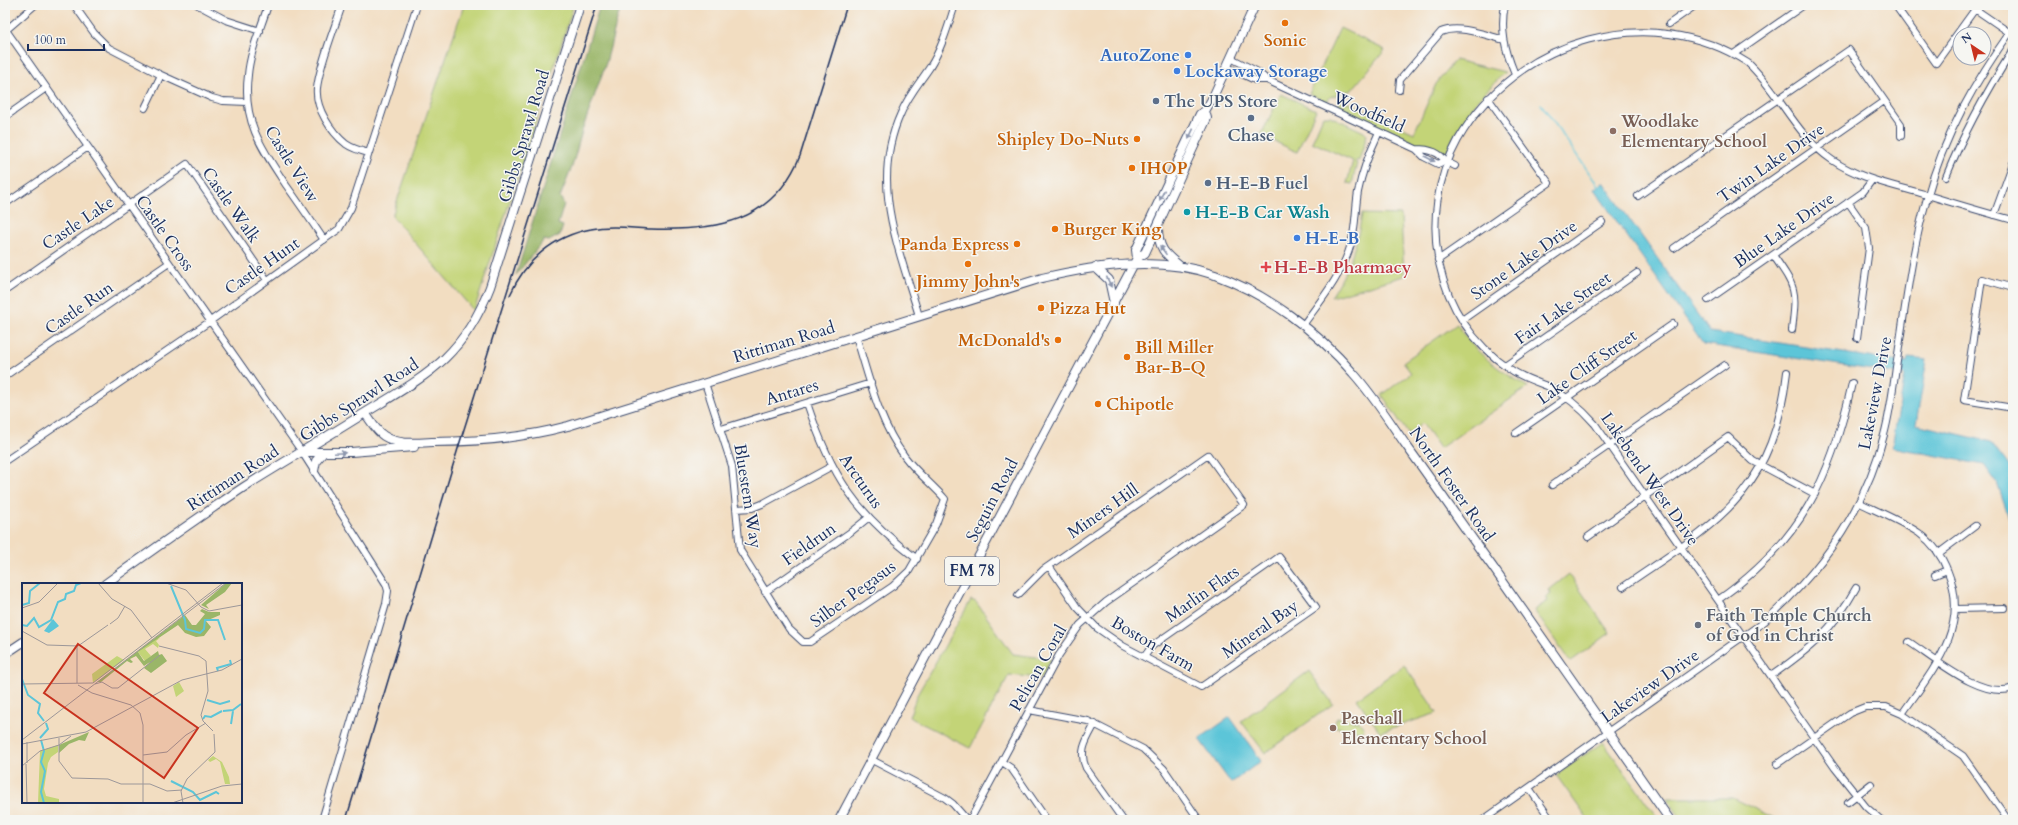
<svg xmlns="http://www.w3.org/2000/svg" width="2018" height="825" font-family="Cardo,serif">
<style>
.green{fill:#c3d477;stroke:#6f826a}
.forest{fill:#9ab668;stroke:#5a7263}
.water{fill:#5cc5d8;stroke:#3c7a9b}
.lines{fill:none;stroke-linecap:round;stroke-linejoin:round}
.stream{stroke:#5cc5d8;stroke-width:1.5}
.minor-casing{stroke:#3b496d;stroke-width:8}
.major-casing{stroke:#3b496d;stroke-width:10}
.minor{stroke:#fff;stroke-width:6}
.major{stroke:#fff;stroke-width:8}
.rail{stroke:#1b2f5e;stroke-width:1.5}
.oneway{fill:#8d97ae}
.food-dot{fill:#e8710a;stroke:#f6f6f2;stroke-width:1.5}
.shop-dot{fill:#3f7fe0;stroke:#f6f6f2;stroke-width:1.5}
.service-dot{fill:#5c6f8a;stroke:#f6f6f2;stroke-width:1.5}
.education-dot{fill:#8d6e63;stroke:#f6f6f2;stroke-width:1.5}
.culture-dot{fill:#0f9aa8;stroke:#f6f6f2;stroke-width:1.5}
.health-dot{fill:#e0444e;stroke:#f6f6f2;stroke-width:1.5}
.worship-dot{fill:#6b7280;stroke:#f6f6f2;stroke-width:1.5}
.labels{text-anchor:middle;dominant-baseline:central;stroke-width:3;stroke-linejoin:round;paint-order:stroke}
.shield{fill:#f6f6f2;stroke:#5d6b8a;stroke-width:1}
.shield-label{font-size:16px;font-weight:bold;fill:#1b2f5e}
.food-label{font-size:17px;font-weight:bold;fill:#c56008;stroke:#f6f6f2;text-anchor:start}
.shop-label{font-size:17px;font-weight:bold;fill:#366cbe;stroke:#f6f6f2;text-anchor:start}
.service-label{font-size:17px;font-weight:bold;fill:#4e5e75;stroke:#f6f6f2;text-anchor:start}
.street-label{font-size:17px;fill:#1b2f5e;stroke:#f6f6f2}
.education-label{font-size:17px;font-weight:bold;fill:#785e54;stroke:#f6f6f2;text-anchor:start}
.culture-label{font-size:17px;font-weight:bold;fill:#0d838f;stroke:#f6f6f2;text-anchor:start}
.health-label{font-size:17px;font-weight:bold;fill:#be3a42;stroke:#f6f6f2;text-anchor:start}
.worship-label{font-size:17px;font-weight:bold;fill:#5b616d;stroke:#f6f6f2;text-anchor:start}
.inset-river{fill:none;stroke:#5cc5d8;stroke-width:2}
.inset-road{fill:none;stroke:#9c9799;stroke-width:1}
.view{fill:#c8321e;fill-opacity:0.15;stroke:#c8321e;stroke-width:2}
.inset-edge{fill:none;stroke:#1b2f5e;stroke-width:2}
</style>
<rect width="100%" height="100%" fill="#f6f6f2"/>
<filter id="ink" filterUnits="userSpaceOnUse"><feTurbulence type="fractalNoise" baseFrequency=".025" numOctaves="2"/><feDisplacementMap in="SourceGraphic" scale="8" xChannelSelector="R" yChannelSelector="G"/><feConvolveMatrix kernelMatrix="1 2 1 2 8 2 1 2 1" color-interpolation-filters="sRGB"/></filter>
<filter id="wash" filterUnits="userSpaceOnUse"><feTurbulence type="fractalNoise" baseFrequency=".012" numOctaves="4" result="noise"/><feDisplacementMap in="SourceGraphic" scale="16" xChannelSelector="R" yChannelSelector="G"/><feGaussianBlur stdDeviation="0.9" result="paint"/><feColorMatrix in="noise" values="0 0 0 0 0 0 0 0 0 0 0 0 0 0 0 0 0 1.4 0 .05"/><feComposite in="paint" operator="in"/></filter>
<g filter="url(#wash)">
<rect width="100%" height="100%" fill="#f2ddc1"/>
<!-- green -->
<path class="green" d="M 464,5 L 574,5 L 474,311 L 392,216 Z
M 1340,28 L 1385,50 L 1351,91 C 1340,91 1339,95 1330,97 L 1327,102 L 1309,94 Z
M 1455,60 L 1505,72 L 1477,101 L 1453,138 L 1447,152 L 1444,153 L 1427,145 L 1419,145 L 1335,106 L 1343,100 L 1414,133 L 1436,84 Z
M 1281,94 L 1316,110 L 1297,152 L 1261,135 Z
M 1323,116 L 1330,116 L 1364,132 L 1367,135 L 1359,161 L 1357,160 L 1355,162 L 1357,163 L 1352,184 L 1347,183 L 1353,161 L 1312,142 Z
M 1362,214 L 1401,215 L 1404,276 L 1331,297 C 1348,271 1357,245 1362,214 Z
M 1457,324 C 1473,352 1500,371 1528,387 L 1440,448 L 1422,423 L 1409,435 L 1382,395 L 1411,373 L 1403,362 Z
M 1569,574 L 1610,633 L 1570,662 L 1534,610 L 1548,601 L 1546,597 L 1551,594 L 1549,590 Z
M 971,600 L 976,602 L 1013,654 L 1051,659 L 1041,678 L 1009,675 L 970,748 L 909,717 L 917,695 Z
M 1404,665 L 1437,713 L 1380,732 L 1357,699 Z
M 1309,671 L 1333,704 L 1265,753 L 1241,721 Z
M 1337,718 L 1358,721 L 1364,728 L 1363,732 L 1336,727 L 1334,724 Z
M 1603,742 L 1659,820 L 1588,820 L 1556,775 Z
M 1667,798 L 1733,798 L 1778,820 L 1682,820 Z"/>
<!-- forest -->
<path class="forest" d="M 600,5 L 623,5 L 618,16 L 606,63 L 582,131 L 572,167 L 560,197 L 564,204 L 558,224 L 563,226 L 560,235 L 549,241 L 544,240 L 516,275 Z"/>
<!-- water -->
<path class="water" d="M 1603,182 L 1710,332 L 1907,363 L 1908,358 L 1927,360 L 1916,424 L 1991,442 L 2009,466 L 2013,476 L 2013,530 L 1997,483 L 1984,465 L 1892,447 L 1905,375 L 1703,344 L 1594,189 Z
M 1230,717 L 1261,761 L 1231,783 L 1199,739 Z"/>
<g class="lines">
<!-- stream -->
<path class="stream" d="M 1541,104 L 1599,187"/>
</g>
</g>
<g filter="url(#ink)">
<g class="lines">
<defs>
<path id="minor" d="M 74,5 L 94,33 L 109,48 L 161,75 L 212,98 L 223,101 L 247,102
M 198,5 L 226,20 L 260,31
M 268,5 C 261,28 250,51 248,75 C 242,121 262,149 286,185 C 299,203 312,222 324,240
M 342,5 C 334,30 320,63 317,88 C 315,108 331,132 346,144 C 353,149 361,151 369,153
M 1505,5 C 1500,29 1505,50 1514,72
M 1895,5 L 1936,63 L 1978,5
M 1972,5 L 1975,9 L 2013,35
M 1669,24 L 1696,5
M 6,30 L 302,452 L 386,584 L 388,591 L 386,604 L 322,820
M 5,31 L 35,5
M 1735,53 L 1804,5
M 1231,58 L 1258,72 L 1267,80 L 1416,149 L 1424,157 L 1438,164 L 1445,161
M 1227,67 L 1255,80 L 1267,80
M 1399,90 L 1400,80 L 1441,32 C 1459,24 1485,35 1504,40
M 145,108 L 161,75
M 5,117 L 46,88
M 1416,149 C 1428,149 1439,151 1445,161
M 1445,161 L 1455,166
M 1946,177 C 1964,132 1987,91 2013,50
M 1638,196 L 1849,50 L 1901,124 L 1901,136
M 1848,202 L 1866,228 L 1869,248 L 1857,338
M 5,204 L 88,147
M 1994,215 L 2013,163
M 1674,248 L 1884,101
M 1773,255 C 1796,288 1797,289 1792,330
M 1438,260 L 1549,183 L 1488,98
M 2013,288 L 1982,279 L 1964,400 L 2013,408
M 5,291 L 187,164 L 267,280
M 1708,300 L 1863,192 L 1872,180
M 919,316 C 899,248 869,183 901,113 C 908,96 920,82 930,67 C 942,48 948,26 955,5
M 1462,320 L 1602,222
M 1303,325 C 1322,299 1342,275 1351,244 C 1356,227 1355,210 1358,192 C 1362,171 1370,151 1379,132
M 1505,365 L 1637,273
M 5,376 L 169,263
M 705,383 L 732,466 L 740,550 L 789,629 L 803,642 L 810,642 L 893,586 L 909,571 L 936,524 L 945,499 C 932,484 917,473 905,457 C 878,421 869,377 856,336
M 807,403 C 831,475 855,513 917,559
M 721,429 L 871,383
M 1516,433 L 1673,324
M 5,461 L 209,322 L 339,229 L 351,208 L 417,5
M 1552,485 L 1725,365
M 1860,503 C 1879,512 1901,521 1919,533 C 1933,543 1942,556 1948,572 C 1971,627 1932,671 1902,714
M 736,509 L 752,508 L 762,504 L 832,466
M 1588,537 L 1728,437 L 1753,461 L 1815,494
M 1939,553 L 1975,526
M 1049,566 L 1077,607 L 1097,628 L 1123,646 L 1201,687 L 1316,607 L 1279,557 L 1152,646 L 1144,657
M 1935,575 L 1947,570
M 1623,587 C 1716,523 1773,495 1787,372
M 765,592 L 852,531 L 868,518
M 1718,600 C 1801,542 1831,479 1852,383
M 1955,609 L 2004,608
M 1909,642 C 1934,658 1982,700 2013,688
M 1771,676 C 1811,648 1832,631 1856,588
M 1029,710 L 1088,721 L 1143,749 L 1164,769 L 1199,820
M 1095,724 C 1087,739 1078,751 1086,768 L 1123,820
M 872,760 L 945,798 L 953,804 L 967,820
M 1002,762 L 1011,768 L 1047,820
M 1777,764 L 1850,713 L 1865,707 L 1886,707 L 1902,714 L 1963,756 L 2008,820
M 1529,788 L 1551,820
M 1848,802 L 1871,784
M 970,820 L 1059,655 L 1080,625 L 1106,602 L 1244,505 L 1208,455 L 1043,570 L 1018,595
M 1483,820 L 1765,621 C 1822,570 1865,510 1884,435 C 1890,413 1893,389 1896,367 C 1905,310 1911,253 1927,198 C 1944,135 1976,80 2013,28
M 1881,820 L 1866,807 L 1835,768 L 1595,424 C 1581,408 1566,395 1547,386 C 1534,381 1521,377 1510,369 C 1434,319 1415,217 1458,140 C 1516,38 1650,0 1748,63 C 1780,93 1795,135 1832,160 C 1860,179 1892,185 1924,194 C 1953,203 1983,212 2013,220"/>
<path id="major" d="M 1158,227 C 1158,249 1165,254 1181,267
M 1137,258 L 1136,250 L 1200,114 L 1205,111 L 1212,99 L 1255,5
M 1095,267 L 1109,280 L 1114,303
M 365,413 C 371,421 376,431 384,436 C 398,445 416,443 432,442 C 479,442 523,438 568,426 L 1042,278 C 1098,265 1159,256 1215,275 C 1267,294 1317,331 1353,373 C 1373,395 1389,421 1406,445 C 1435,485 1463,526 1492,566 C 1551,651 1611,735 1670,820
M 302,452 L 351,452 L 414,447
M 314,471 L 316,461 L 323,453
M 105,584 C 151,551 197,518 244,487 C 282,463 322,440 360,416 C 423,377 462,360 490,287 L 580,5
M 5,654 L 23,642
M 839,820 L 1137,258 L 1145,253 L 1207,118 L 1205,111"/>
</defs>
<!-- minor casing -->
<use href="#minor" class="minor-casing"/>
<!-- major casing -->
<use href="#major" class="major-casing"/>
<!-- minor -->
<use href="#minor" class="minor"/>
<!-- major -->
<use href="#major" class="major"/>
<!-- rail -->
<path class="rail" d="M 510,295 C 525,261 553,236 591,229 C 610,225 631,228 651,229 C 715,231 773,223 800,156 L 847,5
M 346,820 L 460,442 L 597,5"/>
</g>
<!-- one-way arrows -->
<defs><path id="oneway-solid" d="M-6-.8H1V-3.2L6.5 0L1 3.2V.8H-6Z"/></defs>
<g class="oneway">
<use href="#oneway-solid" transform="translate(1191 134) rotate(115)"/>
<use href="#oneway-solid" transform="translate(1430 159) rotate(28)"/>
<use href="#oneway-solid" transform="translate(1162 195) rotate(115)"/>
<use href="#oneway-solid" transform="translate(1163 250) rotate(-125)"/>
<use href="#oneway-solid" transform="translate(1109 282) rotate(65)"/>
<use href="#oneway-solid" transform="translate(340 453) rotate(-2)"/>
</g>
</g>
<!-- markers -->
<g class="food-dot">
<circle cx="1285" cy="23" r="4"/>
<circle cx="1137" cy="139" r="4"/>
<circle cx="1132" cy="168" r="4"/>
<circle cx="1055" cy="229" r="4"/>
<circle cx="1017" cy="244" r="4"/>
<circle cx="968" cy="264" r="4"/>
<circle cx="1041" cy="308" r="4"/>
<circle cx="1058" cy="340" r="4"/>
<circle cx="1127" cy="357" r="4"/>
<circle cx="1098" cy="404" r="4"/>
</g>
<g class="shop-dot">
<circle cx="1188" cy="55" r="4"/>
<circle cx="1177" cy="71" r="4"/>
<circle cx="1297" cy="238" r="4"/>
</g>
<g class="service-dot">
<circle cx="1156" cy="101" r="4"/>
<circle cx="1251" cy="118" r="4"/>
<circle cx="1208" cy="183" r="4"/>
</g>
<g class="education-dot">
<circle cx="1613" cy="131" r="4"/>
<circle cx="1333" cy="728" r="4"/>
</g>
<circle class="culture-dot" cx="1187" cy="212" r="4"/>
<path class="health-dot" d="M1264 261h4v4h4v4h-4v4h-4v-4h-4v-4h4z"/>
<circle class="worship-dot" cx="1698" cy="625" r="4"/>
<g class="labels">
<!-- shield labels -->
<rect class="shield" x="945" y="557" width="54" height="28" rx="3"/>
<g class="shield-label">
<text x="972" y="571">FM 78</text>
</g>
<!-- food labels -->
<g class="food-label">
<text x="1285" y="40" text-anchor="middle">Sonic</text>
<text x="1129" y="139" text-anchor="end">Shipley Do-Nuts</text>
<text x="1140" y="168">IHOP</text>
<text x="1063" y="229">Burger King</text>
<text x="1009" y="244" text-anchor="end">Panda Express</text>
<text x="968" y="281" text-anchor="middle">Jimmy John's</text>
<text x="1049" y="308">Pizza Hut</text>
<text x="1050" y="340" text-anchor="end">McDonald's</text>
<text x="1135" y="347">Bill Miller<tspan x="1135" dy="20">Bar-B-Q</tspan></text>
<text x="1106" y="404">Chipotle</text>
</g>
<!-- shop labels -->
<g class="shop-label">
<text x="1180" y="55" text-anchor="end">AutoZone</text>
<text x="1185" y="71">Lockaway Storage</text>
<text x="1305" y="238">H-E-B</text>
</g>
<!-- service labels -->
<g class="service-label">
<text x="1164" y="101">The UPS Store</text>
<text x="1251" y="135" text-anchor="middle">Chase</text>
<text x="1216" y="183">H-E-B Fuel</text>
</g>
<!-- street labels -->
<g class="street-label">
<text transform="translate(1369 112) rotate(24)">Woodfield</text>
<text transform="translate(524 136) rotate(-73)">Gibbs Sprawl Road</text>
<text transform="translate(1771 163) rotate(-35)">Twin Lake Drive</text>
<text transform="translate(292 164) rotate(58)">Castle View</text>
<text transform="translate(231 205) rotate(55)">Castle Walk</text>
<text transform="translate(78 223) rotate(-34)">Castle Lake</text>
<text transform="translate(1784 230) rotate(-35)">Blue Lake Drive</text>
<text transform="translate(165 233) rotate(55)">Castle Cross</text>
<text transform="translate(1524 260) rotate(-35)">Stone Lake Drive</text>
<text transform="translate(262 266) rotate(-35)">Castle Hunt</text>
<text transform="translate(79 308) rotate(-35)">Castle Run</text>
<text transform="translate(1563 308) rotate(-35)">Fair Lake Street</text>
<text transform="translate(784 342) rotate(-17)">Rittiman Road</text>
<text transform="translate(1587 367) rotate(-35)">Lake Cliff Street</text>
<text transform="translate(792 392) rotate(-17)">Antares</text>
<text transform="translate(1875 393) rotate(-79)">Lakeview Drive</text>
<text transform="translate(359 400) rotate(-33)">Gibbs Sprawl Road</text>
<text transform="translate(233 478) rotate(-33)">Rittiman Road</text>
<text transform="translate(1650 479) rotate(55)">Lakebend West Drive</text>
<text transform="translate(861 481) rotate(55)">Arcturus</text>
<text transform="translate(1452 484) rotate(55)">North Foster Road</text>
<text transform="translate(748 496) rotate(81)">Bluestem Way</text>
<text transform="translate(992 500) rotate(-62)">Seguin Road</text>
<text transform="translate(1103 511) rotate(-35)">Miners Hill</text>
<text transform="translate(809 544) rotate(-35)">Fieldrun</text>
<text transform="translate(853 594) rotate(-36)">Silber Pegasus</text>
<text transform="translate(1202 594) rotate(-35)">Marlin Flats</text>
<text transform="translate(1260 629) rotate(-35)">Mineral Bay</text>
<text transform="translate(1153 644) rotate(30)">Boston Farm</text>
<text transform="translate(1038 668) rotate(-60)">Pelican Coral</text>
<text transform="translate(1650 686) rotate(-35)">Lakeview Drive</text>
</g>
<!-- education labels -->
<g class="education-label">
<text x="1621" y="121">Woodlake<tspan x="1621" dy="20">Elementary School</tspan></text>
<text x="1341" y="718">Paschall<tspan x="1341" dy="20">Elementary School</tspan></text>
</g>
<!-- culture labels -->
<g class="culture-label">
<text x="1195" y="212">H-E-B Car Wash</text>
</g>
<!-- health labels -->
<g class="health-label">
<text x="1274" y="267">H-E-B Pharmacy</text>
</g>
<!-- worship labels -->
<g class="worship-label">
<text x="1706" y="615">Faith Temple Church<tspan x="1706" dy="20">of God in Christ</tspan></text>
</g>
</g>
<!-- overview -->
<g transform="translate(22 583)">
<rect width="220" height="220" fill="#f2ddc1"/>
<path d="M 138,55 L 134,58 L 137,62 L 136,65 L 131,61 L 123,66 L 129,73 L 123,78 L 116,69 L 130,57 ZM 95,73 L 102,77 L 71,100 L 70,91 ZM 157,99 L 162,108 L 154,114 L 151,103 ZM 36,162 L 36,169 L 29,174 L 26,180 L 22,206 L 24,213 L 37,216 L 37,220 L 16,220 L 18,168 ZM 191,173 L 200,179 L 207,194 L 208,201 L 203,201 L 198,179 L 194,176 L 188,179 L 186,177 Z" fill="#c3d477"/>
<path d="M 204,0 L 210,0 L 203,9 L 184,22 L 187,26 L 179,22 ZM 180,26 L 187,29 L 198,29 L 198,32 L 184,38 L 189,44 L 182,53 L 174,54 L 163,50 L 156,42 L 116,69 L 122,78 L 136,68 L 137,72 L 140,71 L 145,78 L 129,90 L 122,85 L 128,79 L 122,83 L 114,73 L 108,76 L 111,79 L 109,80 L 105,78 L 79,99 L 75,99 L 163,32 L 170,42 L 174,42 L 183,31 L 178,28 ZM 67,149 L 63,158 L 57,157 L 47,161 L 37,170 L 37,162 Z" fill="#9ab668"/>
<path d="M 31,36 L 37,43 L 27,50 L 22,48 Z" fill="#5cc5d8"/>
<path class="inset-river" d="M 149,3 L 163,37 L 164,46 L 178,50 L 182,46 L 183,37 L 196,37 L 203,57M 0,22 L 7,20 L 8,8 L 18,0M 0,42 L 5,43 L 12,35 L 17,44 L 29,37 L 36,19 L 43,16 L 44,11 L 52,8 L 54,2 L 59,0M 196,88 L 195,85 L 209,81 L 208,77M 0,96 L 6,112 L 18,121 L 16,130 L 22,138M 185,117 L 198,121 L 208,118M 201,128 L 211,127 L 219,121M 181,136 L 183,133 L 189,134 L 200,128M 209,141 L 211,128M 18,155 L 26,146 L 24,140M 19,157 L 22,168 L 19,179 L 23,188 L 19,209 L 22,220M 149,198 L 171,209 L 178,217 L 194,209 L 197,211"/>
<path class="inset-road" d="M 76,0 L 90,16 L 109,27 L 130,55M 144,0 L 164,7 L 179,24 L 187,28 L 220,22M 0,25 L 17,19 L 36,0M 88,41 L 96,35 L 103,23M 0,48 L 25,62 L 56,63 L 86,42M 137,63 L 177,73 L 184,78 L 186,108 L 179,132 L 181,138 L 191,148M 55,100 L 55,63M 0,101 L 71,100 L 201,0M 73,101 L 80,99 L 90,105 L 96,105 L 138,72M 56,102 L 70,110 L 109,122 L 118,130 L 121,142 L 121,220M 37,155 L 37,178 L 50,195 L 86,196 L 99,201 L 128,201 L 145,208 L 160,207M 0,157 L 204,0M 0,161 L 64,149 L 160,97 L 200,87 L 220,76M 121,172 L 145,169 L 164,152 L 184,140M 5,180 L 5,159M 4,181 L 5,220M 0,183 L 18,168 L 37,162 L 49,153M 150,220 L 200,203 L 220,201M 161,220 L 159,208 L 165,196 L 193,169 L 192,151"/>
<path class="view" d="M 56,61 L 176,145 L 142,195 L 22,110 Z"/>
<rect width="220" height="220" class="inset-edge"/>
</g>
<!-- margin -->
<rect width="2018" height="825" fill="none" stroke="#f6f6f2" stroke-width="20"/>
<!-- north arrow -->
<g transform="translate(1972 46) rotate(325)"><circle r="19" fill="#f6f6f2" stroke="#9ea6b7"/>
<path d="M0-3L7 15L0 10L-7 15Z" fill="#c8321e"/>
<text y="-6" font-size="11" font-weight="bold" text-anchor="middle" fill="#1b2f5e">N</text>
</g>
<!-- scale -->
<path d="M28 44v6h76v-6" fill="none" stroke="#1b2f5e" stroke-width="2"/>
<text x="34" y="44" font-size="12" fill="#1b2f5e" stroke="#f6f6f2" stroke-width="3" paint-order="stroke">100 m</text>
</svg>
